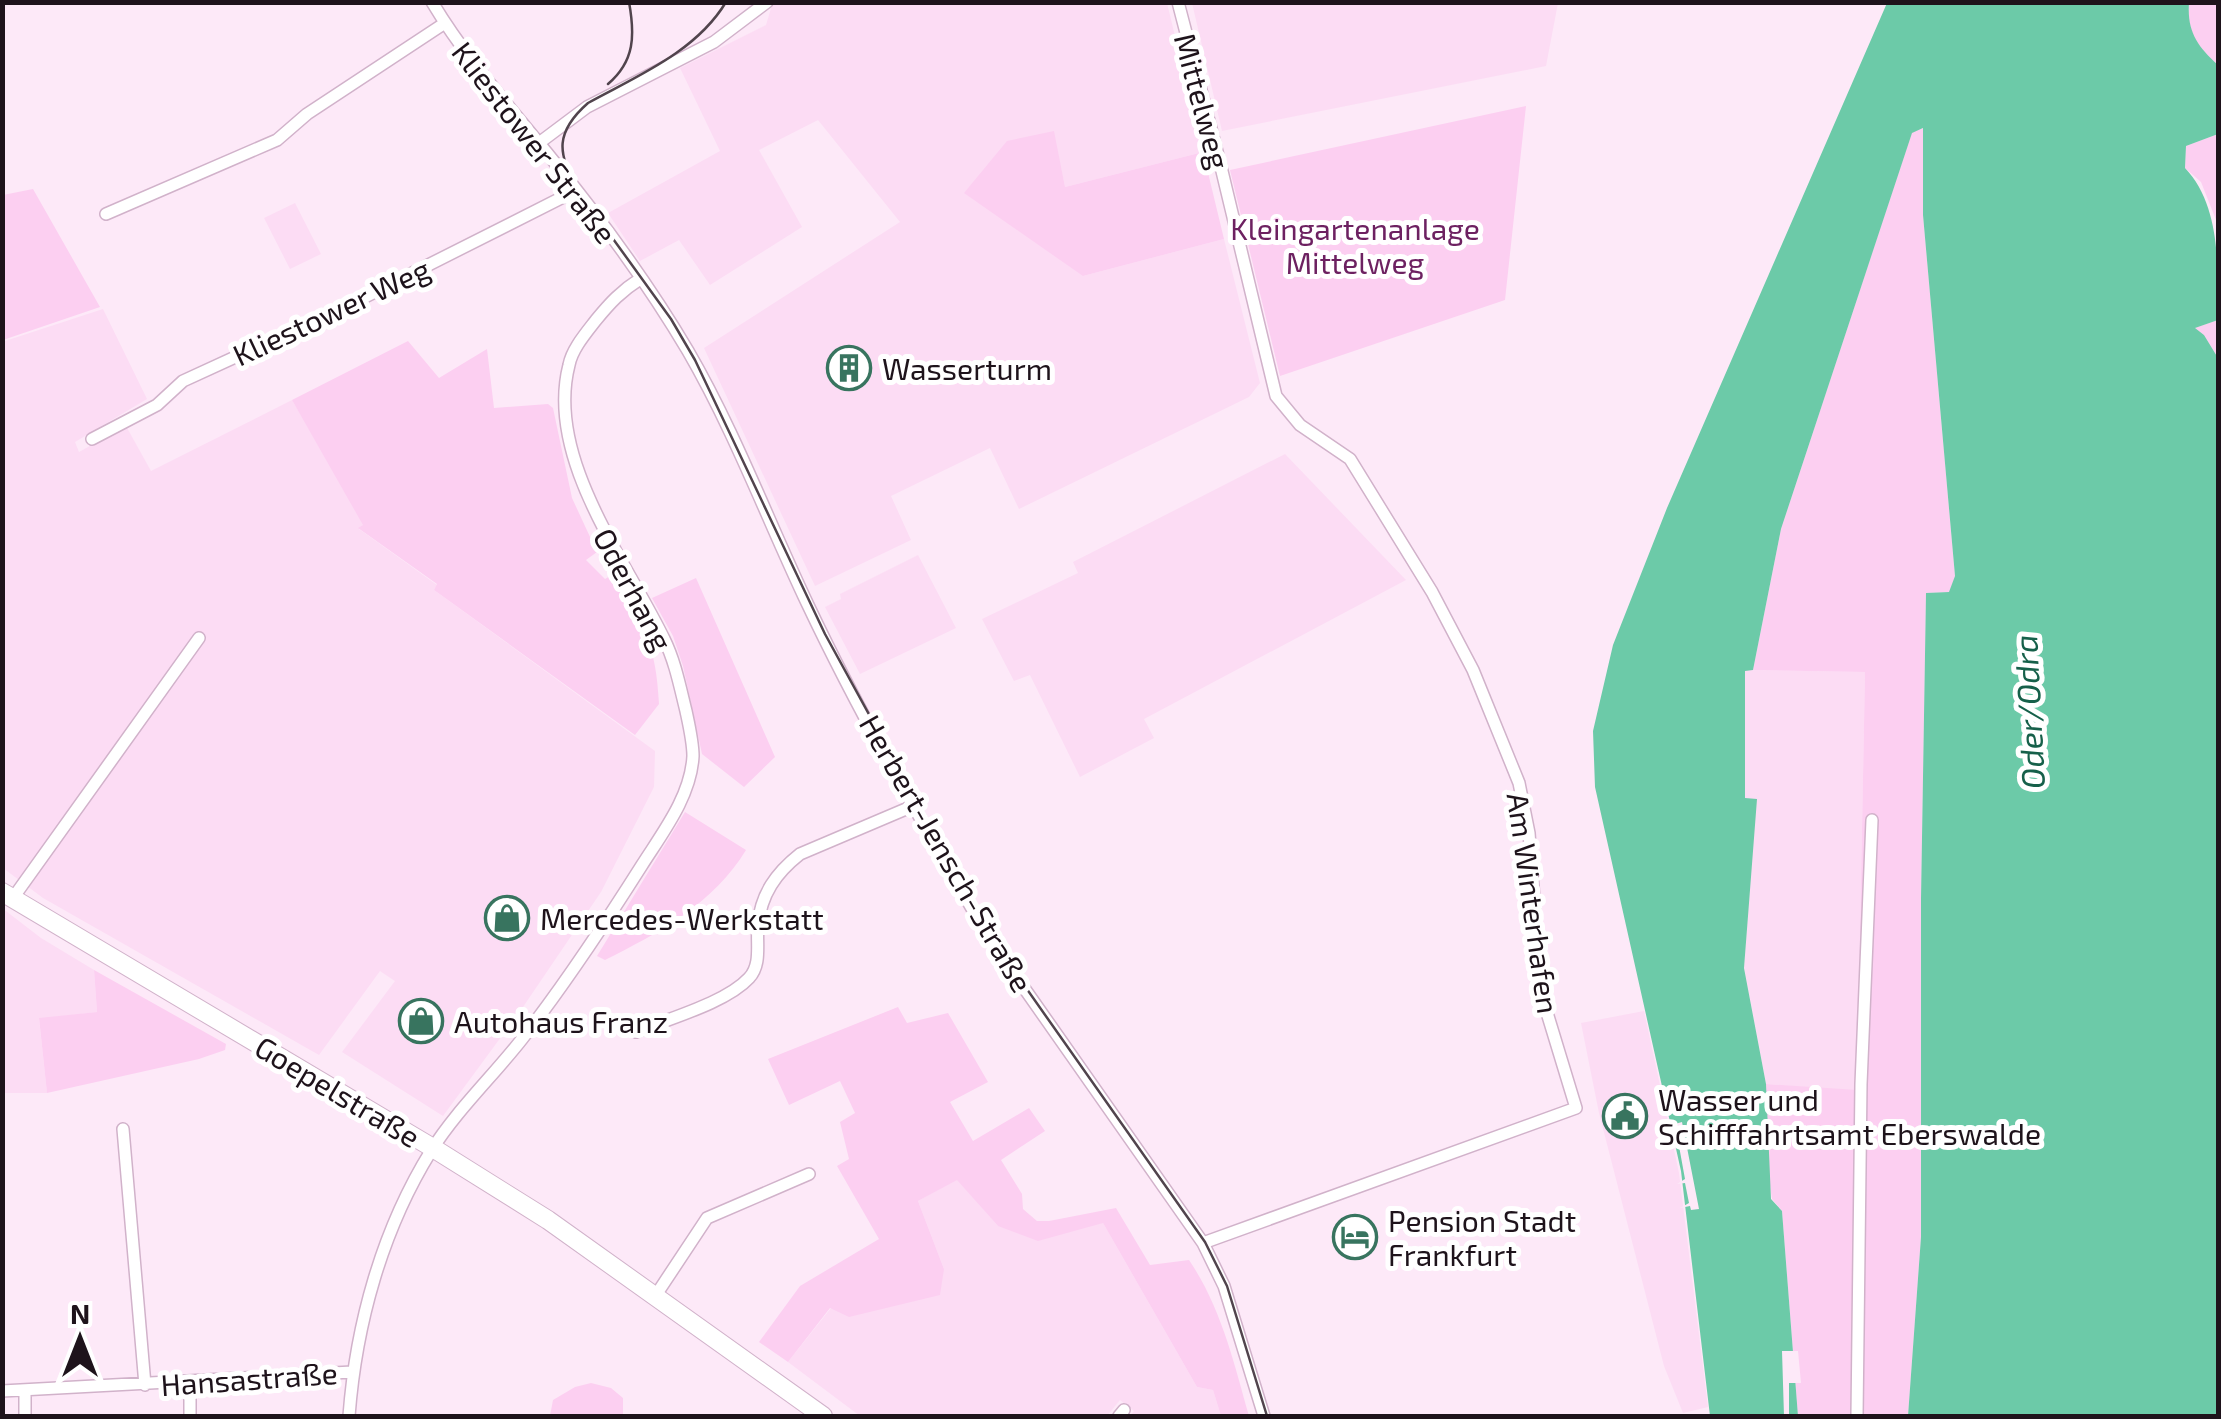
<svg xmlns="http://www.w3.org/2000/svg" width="2221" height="1419" font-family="'Exo 2',sans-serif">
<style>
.built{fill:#fcdcf4}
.green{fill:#fccff1}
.water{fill:#6ccaa8}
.pier{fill:#fde9f8}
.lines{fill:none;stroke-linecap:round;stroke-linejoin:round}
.street-casing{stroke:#d1b2ca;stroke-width:14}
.secondary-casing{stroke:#d1b2ca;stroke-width:20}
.street{stroke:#fff;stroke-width:11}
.secondary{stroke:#fff;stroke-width:18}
.tram{stroke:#51444d;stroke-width:2.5}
.labels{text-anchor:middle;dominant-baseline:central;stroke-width:10;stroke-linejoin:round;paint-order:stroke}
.street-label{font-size:30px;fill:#1e131b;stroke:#fff}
.park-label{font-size:30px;fill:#6d2161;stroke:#fff}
.poi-label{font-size:30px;fill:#1e131b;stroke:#fff;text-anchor:start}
.water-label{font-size:32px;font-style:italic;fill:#16604a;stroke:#fff}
</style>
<rect width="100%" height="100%" fill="#fde9f8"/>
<!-- built -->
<path class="built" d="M 777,3 L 1167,3 L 1203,152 L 1065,187 L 1053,131 L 1083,276 L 1224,239 L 1260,383 L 1249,397 L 1019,509 L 990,448 L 891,496 L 911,540 L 815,586 L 704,348 L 900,222 L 818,120 L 759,150 L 802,227 L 710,285 L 679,240 L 640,261 L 608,213 L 720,151 L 680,68 L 766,25 L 772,5 Z
M 1192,3 L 1192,2 L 1558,3 L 1546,66 L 1222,131 Z
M 295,203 L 321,254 L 290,269 L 264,218 Z
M 103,309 L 147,399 L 75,442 L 79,452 L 126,426 L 151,471 L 292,400 L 365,523 L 359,529 L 437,585 L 434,590 L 655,751 L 654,787 L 601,892 L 523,1007 L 443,1116 L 342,1052 L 395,981 L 380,971 L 319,1055 L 43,898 L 3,868 L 2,342 Z
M 1285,454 L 1406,580 L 1144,719 L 1154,738 L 1080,777 L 1030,675 L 1014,681 L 982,619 L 1078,573 L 1073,562 Z
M 918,555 L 956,628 L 860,674 L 825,607 L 841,599 L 840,594 Z
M 1745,670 L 1865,672 L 1857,1091 L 1766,1084 L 1744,967 L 1756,799 L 1745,799 Z
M 2,908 L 41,938 L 94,970 L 97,1012 L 39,1019 L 47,1093 L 3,1093 Z
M 1644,1011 L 1679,1173 L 1708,1407 L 1683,1413 L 1664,1366 L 1599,1113 L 1581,1023 Z
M 957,1179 L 998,1226 L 1103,1223 L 1197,1387 L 1213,1390 L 1221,1416 L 1130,1416 L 1134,1411 L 1120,1400 L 1107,1416 L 860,1416 L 788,1362 L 831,1308 L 944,1269 L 918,1201 Z"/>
<!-- green -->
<path class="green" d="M 2189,3 L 2218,3 L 2218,65 C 2197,46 2186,31 2189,3 Z
M 1526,106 L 1505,300 L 1280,376 L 1230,170 Z
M 1924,128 L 1923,215 L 1955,576 L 1950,592 L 1926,593 L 1921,899 L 1921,1237 L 1908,1416 L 1798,1416 L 1782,1211 L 1772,1199 L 1768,1172 L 1766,1084 L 1857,1090 L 1865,672 L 1753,670 L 1781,529 L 1912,132 Z
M 1054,131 L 1065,187 L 1203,152 L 1224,239 L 1083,276 L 964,193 L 1007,141 Z
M 2218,134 L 2218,225 L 2201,182 L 2185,168 L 2186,146 Z
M 33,189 L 100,307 L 3,340 L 3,195 Z
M 2218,320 L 2218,358 L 2204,335 L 2194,328 Z
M 408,341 L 439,378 L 487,349 L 494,408 L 548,404 L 553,408 L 572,498 L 597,552 L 586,560 L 605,579 L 610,576 C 644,626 656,643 659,704 L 635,735 L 434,590 L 437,584 L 358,528 L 363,525 L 292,400 Z
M 696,578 L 775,757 L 744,787 L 702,754 L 683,666 L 673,636 L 652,598 Z
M 685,812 L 746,850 C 714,903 659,933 605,960 L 597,956 Z
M 94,970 L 226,1044 L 225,1050 L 199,1059 L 47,1093 L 39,1018 L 97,1012 Z
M 898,1007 L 907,1023 L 948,1013 L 988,1082 L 950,1102 L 973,1141 L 1029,1108 L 1045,1131 L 1001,1160 L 1022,1194 L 1023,1209 L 1037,1221 L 1049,1221 L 1116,1208 L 1150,1265 L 1189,1260 C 1221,1307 1234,1363 1249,1416 L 1221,1416 L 1213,1390 L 1197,1387 L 1103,1223 L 1038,1241 L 998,1226 L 957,1180 L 918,1201 L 944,1269 L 940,1295 L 849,1317 L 830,1308 L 788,1362 L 759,1342 L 800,1286 L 879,1239 L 837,1166 L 849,1159 L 840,1122 L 855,1113 L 840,1081 L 789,1105 L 768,1059 Z
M 591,1383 L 611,1388 L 623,1398 L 623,1416 L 550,1416 L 553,1400 L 575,1387 Z"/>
<!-- water -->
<path class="water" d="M 1887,3 L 2189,3 C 2187,31 2197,46 2218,65 L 2218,134 L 2186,146 L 2185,168 C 2221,206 2218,267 2218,320 L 2195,328 L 2204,335 L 2218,358 L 2218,1416 L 1908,1416 L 1921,1237 L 1921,899 L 1926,593 L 1949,592 L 1955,576 L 1923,215 L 1923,128 L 1912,133 L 1781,529 L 1753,670 L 1745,671 L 1745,798 L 1757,799 L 1744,968 L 1766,1084 L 1771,1199 L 1782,1211 L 1798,1416 L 1710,1416 L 1681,1171 L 1595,787 L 1593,731 L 1613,645 L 1667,508 Z"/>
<!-- pier -->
<path class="pier" d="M 1682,1122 L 1699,1209 L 1691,1210 L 1690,1206 L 1680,1208 L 1689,1203 L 1685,1183 L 1677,1184 L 1685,1179 L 1679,1146 L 1670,1144 L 1678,1142 L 1675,1124 Z
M 1782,1351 L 1798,1351 L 1801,1383 L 1789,1383 L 1789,1416 L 1784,1416 Z"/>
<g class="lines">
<defs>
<path id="street" d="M 432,2 C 465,57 507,104 547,153 C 596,213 649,285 688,351 C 735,432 768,521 808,605 C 862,719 926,829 989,938 L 1203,1243 L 1224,1286 L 1264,1416
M 1178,2 L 1221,167 L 1276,396 L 1300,425 L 1350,459 L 1432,592 L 1473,670 L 1519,783 L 1529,833 L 1541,993 L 1576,1108 L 1203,1243
M 539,143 L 587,107 L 714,42 L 767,2
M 106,214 L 277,140 L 307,114 L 445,23
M 92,439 L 157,405 L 183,381 L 351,304 L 575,191
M 13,898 L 199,638
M 636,1032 C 667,1019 726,1003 749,978 C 762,964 756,943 758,925 C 761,894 776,873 800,854 L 913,806
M 123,1129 L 145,1385
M 656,1295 L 707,1218 L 809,1174
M 190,1382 L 190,1416
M 25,1390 L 25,1416
M 2,1391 L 352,1372
M 349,1416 C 356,1324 382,1230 431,1151 C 456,1111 493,1076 522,1039 C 566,983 604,925 642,865 C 663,832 691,796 693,756 C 693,742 689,725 686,711 C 680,687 675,661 664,639 C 626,560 545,458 569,365 C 572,349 586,333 596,320 C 610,303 621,291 640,279
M 1119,1416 L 1124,1410
M 1857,1416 L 1861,1084 L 1872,820"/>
<path id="secondary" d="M 2,892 L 433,1148 L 548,1220 L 823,1416"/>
</defs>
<!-- street casing -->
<use href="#street" class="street-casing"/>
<!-- secondary casing -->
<use href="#secondary" class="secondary-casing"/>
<!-- street -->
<use href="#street" class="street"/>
<!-- secondary -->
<use href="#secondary" class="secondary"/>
<!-- tram -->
<path class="tram" d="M 726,2 C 696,52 637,76 588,103 C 555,132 557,153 577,189 L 671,319 L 695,360 L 825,634 L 993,941 L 1205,1242 L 1227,1286 L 1267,1416
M 608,84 C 635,61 635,35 629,2"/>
</g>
<!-- icons -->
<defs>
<symbol id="building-ring" viewBox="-11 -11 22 22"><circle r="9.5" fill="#fff" stroke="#38745f" stroke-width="1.5"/><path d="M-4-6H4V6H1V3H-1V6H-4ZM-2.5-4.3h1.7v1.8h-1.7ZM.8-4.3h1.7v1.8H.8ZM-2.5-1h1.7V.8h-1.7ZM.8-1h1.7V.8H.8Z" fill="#38745f"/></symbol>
<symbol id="shop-ring" viewBox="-11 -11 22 22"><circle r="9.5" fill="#fff" stroke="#38745f" stroke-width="1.5"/><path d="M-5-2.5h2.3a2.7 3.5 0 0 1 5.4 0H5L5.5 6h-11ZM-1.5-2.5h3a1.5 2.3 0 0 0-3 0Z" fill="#38745f"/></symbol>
<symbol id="civic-ring" viewBox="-11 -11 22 22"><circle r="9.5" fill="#fff" stroke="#38745f" stroke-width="1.5"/><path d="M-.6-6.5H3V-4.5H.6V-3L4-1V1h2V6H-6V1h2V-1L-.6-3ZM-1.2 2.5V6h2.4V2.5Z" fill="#38745f"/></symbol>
<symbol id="hotel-ring" viewBox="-11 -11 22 22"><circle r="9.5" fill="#fff" stroke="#38745f" stroke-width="1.5"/><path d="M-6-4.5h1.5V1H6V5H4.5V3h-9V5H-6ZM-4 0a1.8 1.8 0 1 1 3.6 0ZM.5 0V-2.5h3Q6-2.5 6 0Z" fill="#38745f"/></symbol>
</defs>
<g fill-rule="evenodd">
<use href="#building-ring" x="824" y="343" width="50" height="50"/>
<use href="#shop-ring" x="482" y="893" width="50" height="50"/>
<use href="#shop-ring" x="396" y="996" width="50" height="50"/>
<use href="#civic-ring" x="1600" y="1091" width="50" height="50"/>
<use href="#hotel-ring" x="1330" y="1212" width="50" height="50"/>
</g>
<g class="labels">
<!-- street labels -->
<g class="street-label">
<text transform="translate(1203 101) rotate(75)">Mittelweg</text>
<text transform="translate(535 142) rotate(52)">Kliestower Straße</text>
<text transform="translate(331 311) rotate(-25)">Kliestower Weg</text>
<text transform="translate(634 589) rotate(62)">Oderhang</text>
<text transform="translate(947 853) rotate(60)">Herbert-Jensch-Straße</text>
<text transform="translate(1534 903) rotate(82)">Am Winterhafen</text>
<text transform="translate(338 1091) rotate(31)">Goepelstraße</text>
<text transform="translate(249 1378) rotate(-4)">Hansastraße</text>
</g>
<!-- park labels -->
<g class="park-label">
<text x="1355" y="228">Kleingartenanlage<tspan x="1355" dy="34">Mittelweg</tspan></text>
</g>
<!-- poi labels -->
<g class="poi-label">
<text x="882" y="368">Wasserturm</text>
<text x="540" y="918">Mercedes-Werkstatt</text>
<text x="454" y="1021">Autohaus Franz</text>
<text x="1658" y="1099">Wasser und<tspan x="1658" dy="34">Schifffahrtsamt Eberswalde</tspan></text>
<text x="1388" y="1220">Pension Stadt<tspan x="1388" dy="34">Frankfurt</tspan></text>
</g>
<!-- water labels -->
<g class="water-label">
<text transform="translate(2028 712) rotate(-93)">Oder/Odra</text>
</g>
</g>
<!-- border -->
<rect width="2221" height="1419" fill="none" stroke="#1e131b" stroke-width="10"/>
<!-- north arrow -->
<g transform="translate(80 1339)" stroke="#ffffff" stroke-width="8" paint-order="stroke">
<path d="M0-8L18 38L0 25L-18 38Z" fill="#1e131b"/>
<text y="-15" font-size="28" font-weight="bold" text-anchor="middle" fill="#1e131b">N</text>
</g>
</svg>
